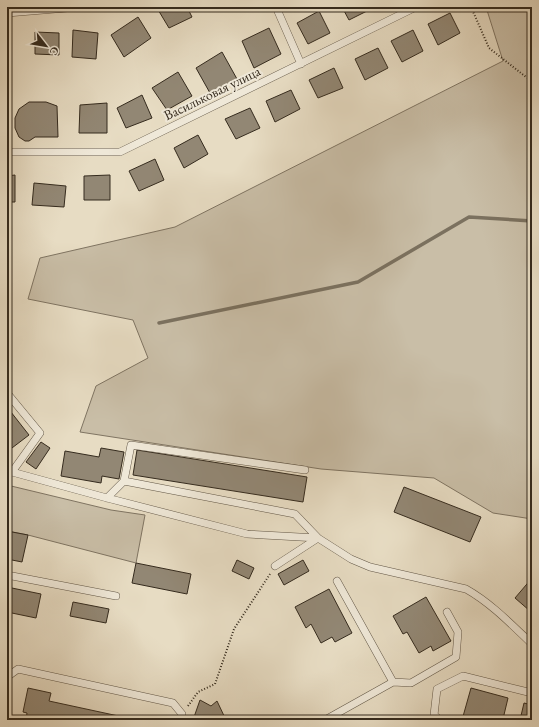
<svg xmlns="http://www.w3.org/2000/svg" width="539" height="727" font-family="'EB Garamond',serif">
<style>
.green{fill:#c9bea7;stroke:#7f7462}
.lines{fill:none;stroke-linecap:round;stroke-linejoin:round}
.stream{stroke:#7b715f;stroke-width:3.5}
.building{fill:#928774;stroke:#352b1e}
.service-casing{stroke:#625747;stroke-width:8}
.path{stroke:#352b1e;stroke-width:2;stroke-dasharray:1 2;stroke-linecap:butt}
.service{stroke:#efe8d8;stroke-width:7}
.labels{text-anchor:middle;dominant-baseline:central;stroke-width:4;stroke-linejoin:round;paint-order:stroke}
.street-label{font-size:14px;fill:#352b1e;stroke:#efe8d8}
</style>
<rect width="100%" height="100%" fill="#e7dcc3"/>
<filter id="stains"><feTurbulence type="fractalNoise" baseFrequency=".005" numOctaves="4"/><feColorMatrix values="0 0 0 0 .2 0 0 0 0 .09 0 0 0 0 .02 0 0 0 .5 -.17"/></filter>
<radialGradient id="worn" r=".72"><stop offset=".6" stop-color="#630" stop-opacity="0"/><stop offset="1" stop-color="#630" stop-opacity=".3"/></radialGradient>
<!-- green -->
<path class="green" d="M 486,7 L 532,7 L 532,519 L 493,513 L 434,478 L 321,469 L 80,432 L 96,386 L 148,358 L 133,320 L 28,299 L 40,258 L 175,227 L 503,61 Z
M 7,485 L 111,510 L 145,515 L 136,563 L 28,535 L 7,531 Z"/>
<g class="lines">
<!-- stream -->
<path class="stream" d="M 159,323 L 358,282 L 469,217 L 532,221"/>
</g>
<!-- building -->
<path class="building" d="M 160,7 L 187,7 L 192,17 L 169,28 L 157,8 Z
M 342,7 L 375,7 L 349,20 Z
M 319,11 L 330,33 L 308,44 L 297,23 Z
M 450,13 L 460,33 L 438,45 L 428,24 Z
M 138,17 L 151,38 L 124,57 L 111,35 Z
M 269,28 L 281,54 L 254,68 L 242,41 Z
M 73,30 L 98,33 L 96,59 L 72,57 Z
M 413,30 L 423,51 L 402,62 L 391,41 Z
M 35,32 L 59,33 L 59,55 L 35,54 Z
M 378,48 L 388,68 L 365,80 L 355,59 Z
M 222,52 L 237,79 L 210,93 L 196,68 Z
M 334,68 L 343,88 L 318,98 L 309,80 Z
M 178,72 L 192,96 L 167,110 L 152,88 Z
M 291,90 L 300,109 L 275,122 L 266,101 Z
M 142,95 L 152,118 L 126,128 L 117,108 Z
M 29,102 L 46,102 L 57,106 L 58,137 L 35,137 L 29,141 L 25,141 L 19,137 L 15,128 L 15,118 L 19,109 Z
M 107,103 L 107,133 L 79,133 L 80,105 Z
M 250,108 L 260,128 L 236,139 L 225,119 Z
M 198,135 L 208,154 L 184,168 L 174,148 Z
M 155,159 L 164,180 L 139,191 L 129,171 Z
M 15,175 L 15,202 L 7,202 L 7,176 Z
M 110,175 L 110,200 L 84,200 L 84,176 Z
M 34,183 L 66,186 L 64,207 L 32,205 Z
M 7,407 L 29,435 L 8,451 L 7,449 Z
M 41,442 L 50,448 L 36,469 L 26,462 Z
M 101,448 L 124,452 L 119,479 L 102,476 L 101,483 L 61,476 L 65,451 L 99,457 Z
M 137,450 L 307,477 L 303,502 L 133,475 Z
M 404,487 L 481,517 L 470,542 L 394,512 Z
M 7,531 L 28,535 L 22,562 L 7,559 Z
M 237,560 L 254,568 L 249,579 L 232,571 Z
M 303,560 L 309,571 L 284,585 L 278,574 Z
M 136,563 L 191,574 L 187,594 L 132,583 Z
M 532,578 L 532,608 L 530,611 L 515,598 Z
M 7,587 L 41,594 L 36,618 L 7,612 Z
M 329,589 L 352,633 L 335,642 L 332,637 L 321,643 L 311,624 L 306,628 L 295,607 Z
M 426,597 L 451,641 L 433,651 L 431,646 L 419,653 L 407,632 L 403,634 L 393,616 Z
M 73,602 L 109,609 L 106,623 L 70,616 Z
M 28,688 L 51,693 L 49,701 L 137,720 L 26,720 L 27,713 L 23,712 Z
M 471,688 L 508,698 L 503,719 L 507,720 L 462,720 Z
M 200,700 L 211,706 L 217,701 L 226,720 L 193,720 Z
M 524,703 L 532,705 L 532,720 L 520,720 Z
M 7,717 L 22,720 L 7,720 Z"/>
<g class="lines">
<defs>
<path id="service" d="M 276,7 L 301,64
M 7,13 L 79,7
M 7,152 L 120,152 L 416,7
M 7,393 L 40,433 L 12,472
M 7,466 L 12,472 L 107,498 L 247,534 L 318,538 L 351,559 L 370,567 L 466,589 C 491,603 512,625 532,644
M 124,481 L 131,445 L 305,470
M 107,498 L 124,481 L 295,514 L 318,538 L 275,566
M 7,575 L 116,596
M 337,581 L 393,682
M 7,677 L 18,669 L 173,703 L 182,714 L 180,720
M 325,720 L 393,682 L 411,683 L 456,657 L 458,632 L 447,612
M 440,720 L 434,715 L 437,689 L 463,676 L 532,693"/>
</defs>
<!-- service casing -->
<use href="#service" class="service-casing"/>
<!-- path -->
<path class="path" d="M 471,7 L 489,48 L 526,77 L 532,80
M 188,706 L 198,692 L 215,684 L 234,629 L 270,574"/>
<!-- service -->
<use href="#service" class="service"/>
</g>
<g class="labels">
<!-- street labels -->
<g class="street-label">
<text transform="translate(212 93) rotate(-26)">Васильковая улица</text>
</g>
</g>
<!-- margin -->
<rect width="539" height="727" fill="none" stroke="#e7dcc3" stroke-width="24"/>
<rect x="8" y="8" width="523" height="711" fill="none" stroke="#352b1e" stroke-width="2"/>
<rect x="12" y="12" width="515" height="703" fill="none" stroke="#352b1e"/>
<!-- north arrow -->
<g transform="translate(46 46) rotate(121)" stroke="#efe8d8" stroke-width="3" paint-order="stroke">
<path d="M0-3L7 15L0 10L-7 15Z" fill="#352b1e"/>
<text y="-6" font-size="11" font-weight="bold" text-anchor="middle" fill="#352b1e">С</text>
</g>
<rect width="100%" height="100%" filter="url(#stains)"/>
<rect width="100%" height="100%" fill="url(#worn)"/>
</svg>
